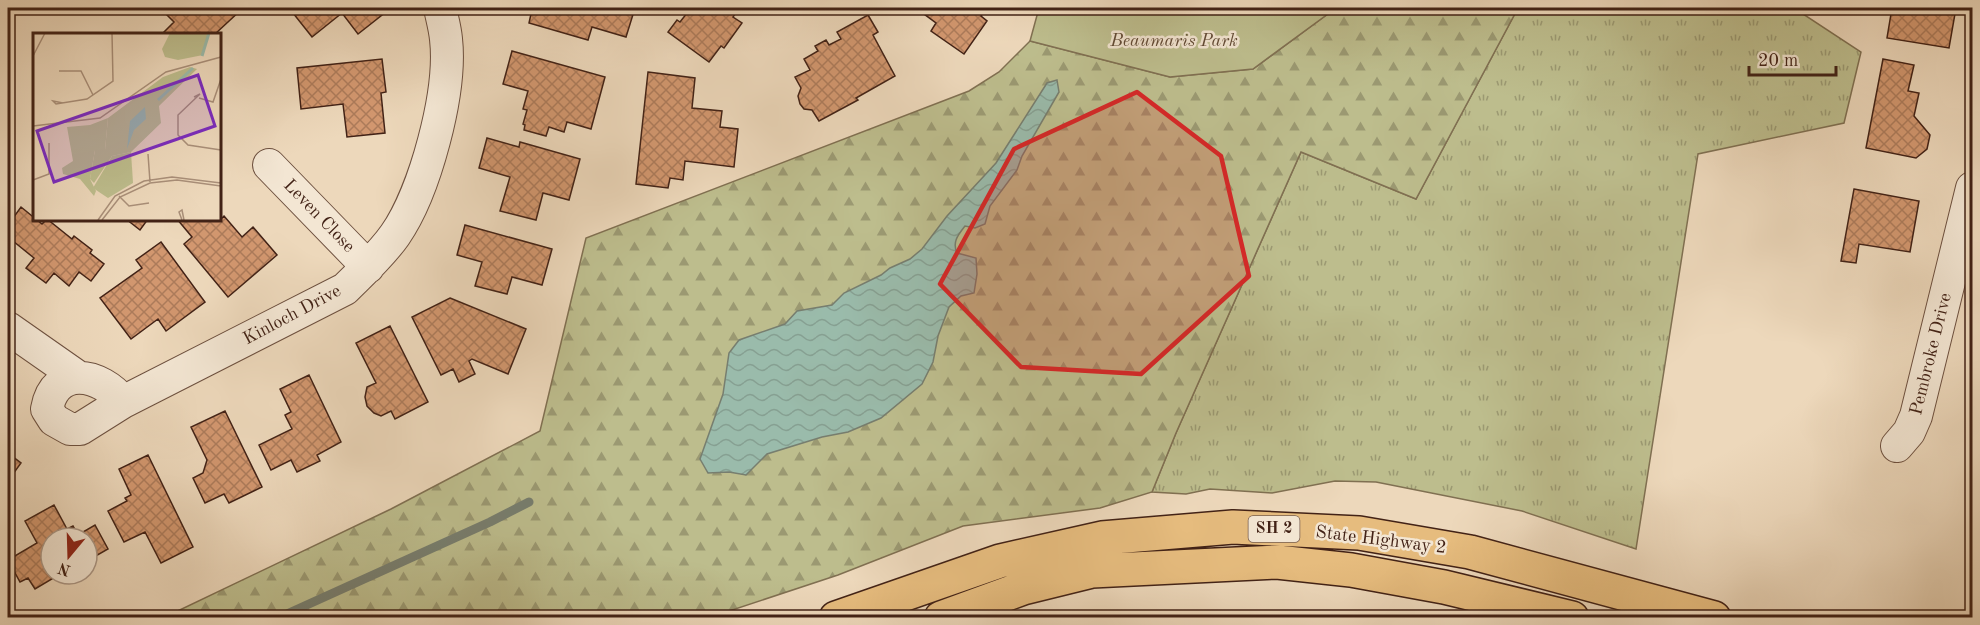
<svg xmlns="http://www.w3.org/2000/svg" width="1980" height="625" font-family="'Old Standard TT',serif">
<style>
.grass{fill:url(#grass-tufts);stroke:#807052;stroke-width:1.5}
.forest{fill:url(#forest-firs);stroke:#807052;stroke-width:1.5}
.green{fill:#bdbd8d;stroke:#807052;stroke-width:1.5}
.water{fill:url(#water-waves);stroke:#777e6f;stroke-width:1.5}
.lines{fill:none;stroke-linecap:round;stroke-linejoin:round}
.stream{stroke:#777e6f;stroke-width:9}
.building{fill:url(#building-cross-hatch);stroke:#422216;stroke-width:1.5}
.street-casing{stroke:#6d503f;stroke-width:34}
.highway-casing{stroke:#422216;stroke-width:36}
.street{stroke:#f3e6d3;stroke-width:32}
.highway{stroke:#e6bc7e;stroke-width:33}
.marked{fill:#d62828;fill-opacity:0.2;stroke:#d62828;stroke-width:4.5;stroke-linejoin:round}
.labels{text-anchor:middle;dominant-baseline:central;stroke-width:5;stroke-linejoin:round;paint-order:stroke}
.shield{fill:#f3e6d3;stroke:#775d4f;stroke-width:1.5}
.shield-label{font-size:16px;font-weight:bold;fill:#422216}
.park-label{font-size:18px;font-style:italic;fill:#614934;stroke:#f3e6d3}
.street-label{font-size:18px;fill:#422216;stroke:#f3e6d3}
.inset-river{fill:none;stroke:#9abbab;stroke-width:3}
.inset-road{fill:none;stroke:#a98f79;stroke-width:1.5}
.view{fill:#7b2cbf;fill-opacity:0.15;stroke:#7b2cbf;stroke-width:3}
.inset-edge{fill:none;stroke:#422216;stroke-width:3}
</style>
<defs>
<pattern id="grass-tufts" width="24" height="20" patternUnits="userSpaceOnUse" patternTransform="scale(1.5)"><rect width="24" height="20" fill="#bdbd8d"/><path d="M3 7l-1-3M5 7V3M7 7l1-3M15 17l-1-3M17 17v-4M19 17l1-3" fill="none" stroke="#9b9972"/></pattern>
<pattern id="forest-firs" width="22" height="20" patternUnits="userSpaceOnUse" patternTransform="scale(1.5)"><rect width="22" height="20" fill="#bdbd8d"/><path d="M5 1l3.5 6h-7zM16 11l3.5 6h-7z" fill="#9b9972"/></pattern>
<pattern id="water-waves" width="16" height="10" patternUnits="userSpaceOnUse" patternTransform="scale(1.5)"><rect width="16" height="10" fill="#9abbab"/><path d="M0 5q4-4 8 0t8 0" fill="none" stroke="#86a092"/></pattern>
<pattern id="building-cross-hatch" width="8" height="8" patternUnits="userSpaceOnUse" patternTransform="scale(1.5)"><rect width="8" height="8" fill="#d2976f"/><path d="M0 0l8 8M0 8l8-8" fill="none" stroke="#ac7b5a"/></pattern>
</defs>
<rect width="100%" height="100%" fill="#edd8bb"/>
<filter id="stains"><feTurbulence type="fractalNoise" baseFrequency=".00333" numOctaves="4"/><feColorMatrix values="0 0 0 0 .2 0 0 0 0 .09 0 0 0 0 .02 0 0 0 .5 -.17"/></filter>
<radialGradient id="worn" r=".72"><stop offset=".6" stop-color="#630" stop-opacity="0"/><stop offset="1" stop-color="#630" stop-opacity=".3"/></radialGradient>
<!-- grass -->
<path class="grass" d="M 1518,8 L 1794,8 L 1861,52 L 1844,123 L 1698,154 L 1636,549 L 1522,511 L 1376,482 L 1335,481 L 1272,493 L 1210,489 L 1186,494 L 1152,492 L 1176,433 L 1301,152 L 1416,199 Z"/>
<!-- forest -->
<path class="forest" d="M 1336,8 L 1518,8 L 1416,199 L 1301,152 L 1176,433 L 1152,492 L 1100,508 L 963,526 L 838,575 L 711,617 L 163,618 L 391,509 L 540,431 L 586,238 L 969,91 L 999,72 L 1030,41 L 1170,77 L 1253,69 Z"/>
<!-- green -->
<path class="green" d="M 1039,8 L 1336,8 L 1253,69 L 1170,77 L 1030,41 Z"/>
<!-- water -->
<path class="water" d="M 1057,80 L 1059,92 L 1022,156 L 1017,170 L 990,206 L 985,224 L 975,228 L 965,226 C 958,235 952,242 957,253 L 976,258 L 977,274 L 974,293 L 961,296 L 949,307 L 938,336 L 933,362 L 922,384 L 881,418 L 848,432 L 822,437 L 767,454 L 746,475 L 729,472 L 708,473 L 700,459 L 723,394 L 729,353 L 739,340 L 785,324 L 797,311 L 832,305 L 844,293 L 881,275 L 890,268 L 910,259 L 922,249 L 947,216 L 996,163 L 1047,83 Z"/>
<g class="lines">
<!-- stream -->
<path class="stream" d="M 278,618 L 490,522 L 529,502"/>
</g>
<!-- building -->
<path class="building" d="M 167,8 L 241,8 L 242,9 L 215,34 L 162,34 L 174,22 L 163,11 Z
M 289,8 L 391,8 L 358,34 L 342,13 L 312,37 Z
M 516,8 L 635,8 L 626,37 L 592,27 L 588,40 L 529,23 L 531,14 L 516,10 Z
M 691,8 L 739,8 L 733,17 L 742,23 L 724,48 L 721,46 L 709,62 L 668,32 L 677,20 L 680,22 Z
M 929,8 L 986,8 L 981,16 L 987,21 L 964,54 L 931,31 L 936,23 L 924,14 Z
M 1892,8 L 1956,8 L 1949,48 L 1887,38 Z
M 868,15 L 878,32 L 873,35 L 895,76 L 856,98 L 858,100 L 819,121 L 812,110 L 804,109 L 800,104 L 798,96 L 801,88 L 795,77 L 810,70 L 804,59 L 818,51 L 815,46 L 826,40 L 829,45 L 841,39 L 837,32 Z
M 512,51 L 605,77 L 591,129 L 567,122 L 564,132 L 549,127 L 546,136 L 524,130 L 525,125 L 523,124 L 527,110 L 523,109 L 528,91 L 503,84 Z
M 382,59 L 386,92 L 381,93 L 385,133 L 347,137 L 343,104 L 301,109 L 297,68 Z
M 1883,59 L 1914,65 L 1908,91 L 1919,93 L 1914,116 L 1930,135 L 1927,149 L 1916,158 L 1866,148 Z
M 648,72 L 695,78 L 692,108 L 722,111 L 720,127 L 738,129 L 734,167 L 685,161 L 683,180 L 670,178 L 668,188 L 636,184 Z
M 487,138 L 519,147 L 520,142 L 580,159 L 569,200 L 543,193 L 536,220 L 500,211 L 510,177 L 479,168 Z
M 1854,189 L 1919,201 L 1910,252 L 1859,244 L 1856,263 L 1841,261 Z
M 21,207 L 42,224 L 47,219 L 72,239 L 74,236 L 92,250 L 90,253 L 104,264 L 91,281 L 79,272 L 69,286 L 54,273 L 46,283 L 26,268 L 34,258 L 8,237 L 8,225 Z
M 224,216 L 242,237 L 253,227 L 277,255 L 228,297 L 184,244 L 192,237 L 177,219 L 220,220 Z
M 126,219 L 148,219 L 140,230 Z
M 465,225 L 552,249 L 542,285 L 512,277 L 507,294 L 475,286 L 482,262 L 457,255 Z
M 161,242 L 205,302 L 166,331 L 158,319 L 131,339 L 100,298 L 142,268 L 136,260 Z
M 450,298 L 526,329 L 508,374 L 472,359 L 469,361 L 475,374 L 459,382 L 453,369 L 441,375 L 412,317 Z
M 390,326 L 428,402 L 395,419 L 391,411 L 381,416 L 374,413 L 367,406 L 365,397 L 367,387 L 376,383 L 356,343 Z
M 309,375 L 341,442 L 317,455 L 320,461 L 297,472 L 291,460 L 271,470 L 259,445 L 292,429 L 285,415 L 291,412 L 280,389 Z
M 225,411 L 262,487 L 229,503 L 224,494 L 205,503 L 193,478 L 203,473 L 207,460 L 191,427 Z
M 8,453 L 21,463 L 8,481 Z
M 148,455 L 193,547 L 161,563 L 145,532 L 124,542 L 108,511 L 127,501 L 125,498 L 131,495 L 119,469 Z
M 54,505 L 67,529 L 73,526 L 78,535 L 95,525 L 108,549 L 87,561 L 87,538 L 51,538 L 51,574 L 82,574 L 65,583 L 60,574 L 35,589 L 28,578 L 20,582 L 8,560 L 37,543 L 25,521 Z"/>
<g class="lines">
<defs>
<path id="street" d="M 269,165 L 368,267
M 8,328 L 78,377
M 123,402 C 101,373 55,364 47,409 L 54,420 L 70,429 L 80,429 L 123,402 L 345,289 C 362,272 381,255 395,235 C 425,192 452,92 446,39 C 445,28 442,18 440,8
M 1897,446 L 1909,432 L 1916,416 L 1972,188"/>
<path id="highway" d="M 836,618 L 1000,561 L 1102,538 L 1233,527 L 1359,533 L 1470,552 L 1714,618
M 941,618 L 1023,588 L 1092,571 L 1277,562 L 1351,570 L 1444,587 L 1572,618"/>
</defs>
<!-- street casing -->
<use href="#street" class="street-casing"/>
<!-- highway casing -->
<use href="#highway" class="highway-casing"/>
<!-- street -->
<use href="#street" class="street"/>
<!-- highway -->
<use href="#highway" class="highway"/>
</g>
<!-- marked area -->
<path class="marked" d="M 1137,92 L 1221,156 L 1249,276 L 1141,374 L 1021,367 L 940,284 L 1014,149 Z"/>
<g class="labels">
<!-- shield labels -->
<rect class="shield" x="1248.5" y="516" width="51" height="26" rx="4.5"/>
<g class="shield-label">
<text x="1274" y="529">SH 2</text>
</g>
<!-- park labels -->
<g class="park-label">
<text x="1174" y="41">Beaumaris Park</text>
</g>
<!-- street labels -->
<g class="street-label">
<text transform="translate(319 216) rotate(46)">Leven Close</text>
<text transform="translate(292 315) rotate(-28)">Kinloch Drive</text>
<text transform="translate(1931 354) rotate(-76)">Pembroke Drive</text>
<text transform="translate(1381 540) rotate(7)">State Highway 2</text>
</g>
</g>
<!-- overview -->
<g transform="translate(33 33)">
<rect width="188" height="188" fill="#edd8bb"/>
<path d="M 137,0 L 176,0 L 170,22 L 145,27 L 132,24 L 129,16 ZM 75,85 L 72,117 L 62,117 L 57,146 L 63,158 L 61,163 L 47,146 L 30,141 L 29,135 L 40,128 L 34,94 L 57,92 Z" fill="#bdbd8d"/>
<path d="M 157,34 L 164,36 L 126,73 L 128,90 L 98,119 L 79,123 L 61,150 L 57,146 L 62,117 L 72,117 L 75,85 L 130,44 Z" fill="#bdbd8d"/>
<path d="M 98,119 L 100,150 L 75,165 L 60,155 L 79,123 Z" fill="#bdbd8d"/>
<path d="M 112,74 L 113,86 L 101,97 L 94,116 L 97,88 Z" fill="#9abbab"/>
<path class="inset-river" d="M 169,23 L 176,0M 125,67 L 160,35"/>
<path class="inset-road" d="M 0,23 L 12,0M 37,38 L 26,38 L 48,38 L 60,62M 161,64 L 167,61 L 145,82 L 145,102 L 155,112 L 188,117M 166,65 L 180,69 L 188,46M 30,70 L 20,68 L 23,71 L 54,66 L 80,48 L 79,0M 0,93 L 67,85 L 133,39 L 188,24M 115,121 L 117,149M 0,147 L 16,141 L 16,110M 86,163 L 96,173 L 116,170M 65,187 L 82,163 L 111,148 L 139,144 L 188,150M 69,187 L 87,164 L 117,150 L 144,147 L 188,153M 149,187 L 146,179 L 149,177 L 151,187"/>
<path class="view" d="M 165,42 L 182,93 L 21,149 L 4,98 Z"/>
<rect width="188" height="188" class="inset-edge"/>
</g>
<!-- margin -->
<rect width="1980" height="625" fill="none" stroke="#edd8bb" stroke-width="30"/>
<rect x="9" y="9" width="1962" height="607" fill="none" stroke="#422216" stroke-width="3"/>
<rect x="15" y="15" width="1950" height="595" fill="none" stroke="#422216" stroke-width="1.5"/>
<!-- north arrow -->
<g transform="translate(69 556) rotate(199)"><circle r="28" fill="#f3e6d3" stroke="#ac9887" stroke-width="1.5"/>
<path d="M0-4.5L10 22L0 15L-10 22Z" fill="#8f2418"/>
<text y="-9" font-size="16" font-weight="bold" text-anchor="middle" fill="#422216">N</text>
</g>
<!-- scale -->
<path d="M1749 66v9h87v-9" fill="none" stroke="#422216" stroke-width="3"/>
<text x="1758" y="66" font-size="18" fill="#422216" stroke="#f3e6d3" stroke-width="4.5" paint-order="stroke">20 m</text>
<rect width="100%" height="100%" filter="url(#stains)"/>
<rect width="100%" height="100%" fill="url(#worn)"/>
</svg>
